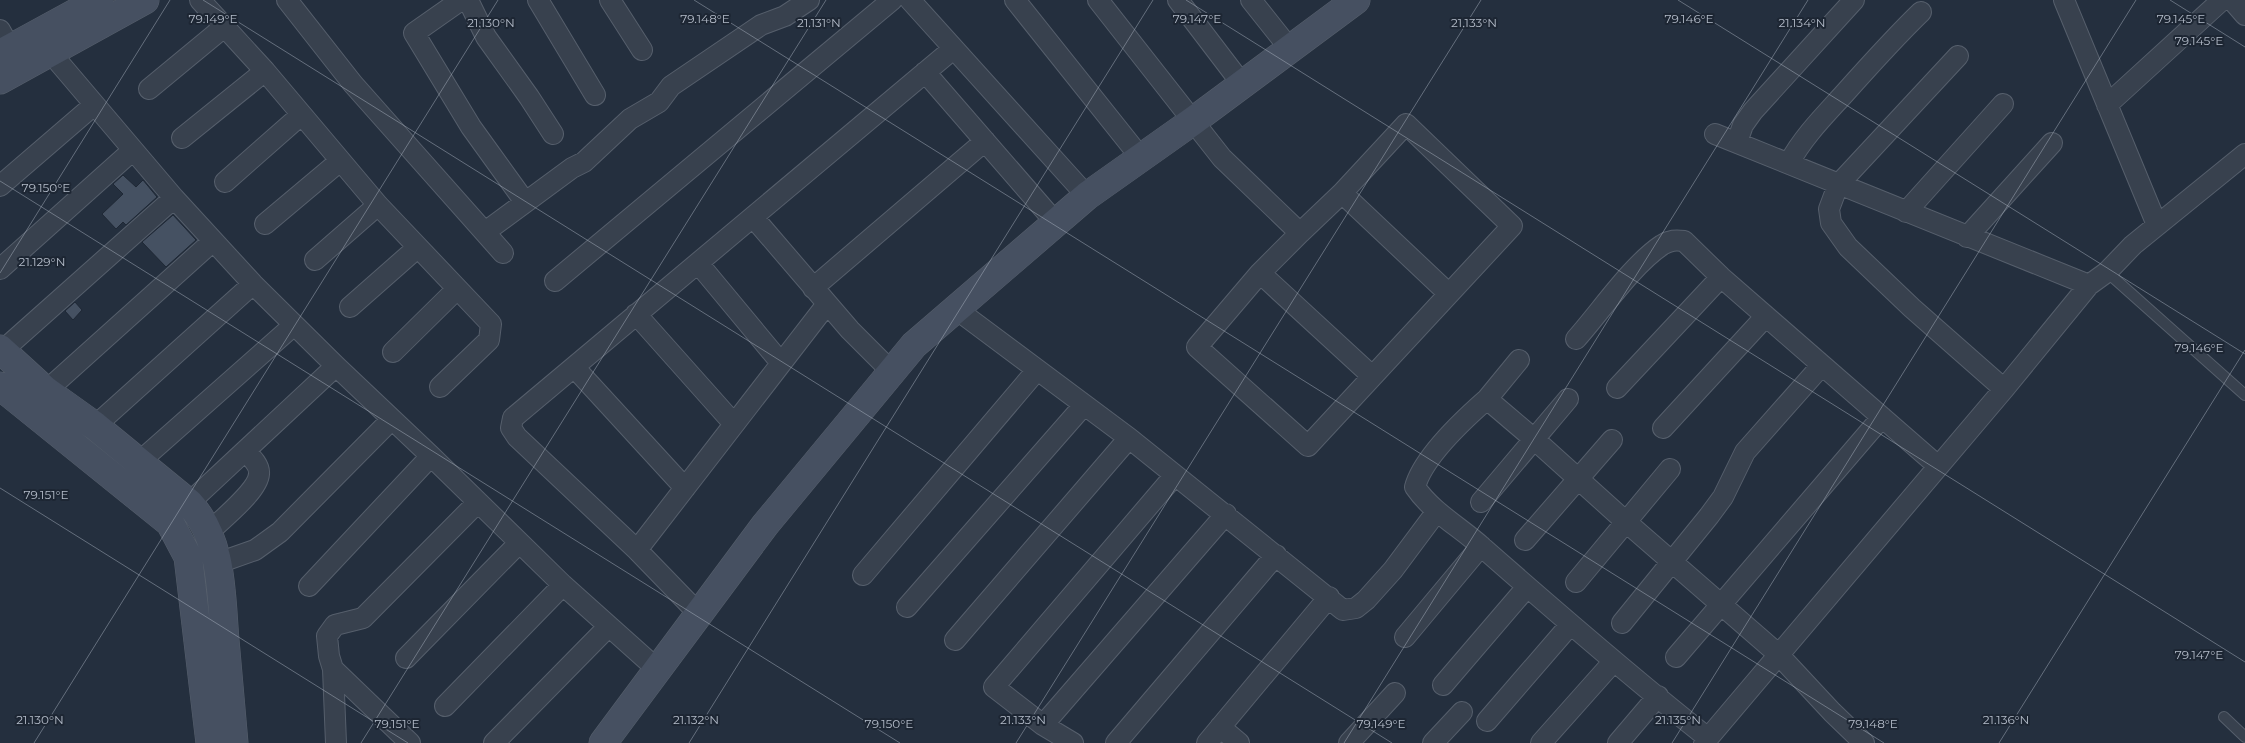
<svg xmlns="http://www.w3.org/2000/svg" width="2245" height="743" font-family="Montserrat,sans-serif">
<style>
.building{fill:#455162;stroke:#1f2835}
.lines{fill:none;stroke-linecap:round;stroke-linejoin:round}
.lane-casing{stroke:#565f6c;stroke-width:12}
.street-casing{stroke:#565f6c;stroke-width:22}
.secondary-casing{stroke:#565f6c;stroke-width:29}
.lane{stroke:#38414e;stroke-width:10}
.street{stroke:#38414e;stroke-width:20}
.secondary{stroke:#465061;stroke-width:28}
.ticks{fill:none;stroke:#b4bcc9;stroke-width:1;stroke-opacity:0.45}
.ticks-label{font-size:12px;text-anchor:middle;fill:#b4bcc9;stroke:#1d2633;stroke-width:4;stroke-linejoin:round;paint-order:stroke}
</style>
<rect width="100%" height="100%" fill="#242f3e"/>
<!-- building -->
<path class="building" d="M 123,175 L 136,187 L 143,180 L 157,197 L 126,225 L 123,222 L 116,229 L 102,214 L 123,194 L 113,184 Z
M 173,215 L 196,240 L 166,267 L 142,242 Z
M 75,302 L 82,310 L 73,320 L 65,311 Z"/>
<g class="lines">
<defs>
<path id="lane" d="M 2107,272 L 2245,395
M 2224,717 L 2245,737"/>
<path id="street" d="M 200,0 L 265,71 L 378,205 L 491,324 L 489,340 L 440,387
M 287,0 L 353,84 L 503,253
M 461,0 L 414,33 L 471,127 L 525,202
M 468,0 L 486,37 L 529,97 L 553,134
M 538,0 L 595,95
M 610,0 L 642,50
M 910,0 L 1087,196
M 1015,0 L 1141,158
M 1098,0 L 1222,158 L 1300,233 L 1260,273 L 1197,347 L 1308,446 L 1512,226 L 1406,124 L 1342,193 L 1300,233
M 1178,0 L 1242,84
M 1251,0 L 1290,49
M 2064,0 L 2157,225
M 2232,0 L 2245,15
M 0,30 L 10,48
M 50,52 L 174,198 L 253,284 L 336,366 L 431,456 L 563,585 L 658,670
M 1958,56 L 1838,185 L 1829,209 L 1831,223 L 1848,247 L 1912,308 L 2004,389
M 925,72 L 1056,223
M 149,89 L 224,27
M 2107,105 L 2222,0
M 1715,134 L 2089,285
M 182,138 L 265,71
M 1737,142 L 1743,125 L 1753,111 L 1854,0
M 1789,163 C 1803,137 1824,116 1844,94 C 1869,66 1894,38 1921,12
M 225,182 L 301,115
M 0,186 L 94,105
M 1342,193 L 1449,294
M 1906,212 L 2003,104
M 753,217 L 850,330 L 892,372
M 265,224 L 340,161
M 485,232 L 572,168 L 584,162 L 630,119 L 659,102 L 671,86 L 761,25 L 785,16 L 809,0
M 1967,237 L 2052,143
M 315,260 L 378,205
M 698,263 L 781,363
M 0,269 L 133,150
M 1260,273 L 1372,376
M 555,281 L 892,0
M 813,288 L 985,141
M 350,307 L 417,248
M 636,314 L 734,424
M 1576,339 C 1601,311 1632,265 1662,245 C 1670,240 1676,240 1684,241 L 1721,277 L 1938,466
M 2,351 L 174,198
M 393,352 L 457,289
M 574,367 L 685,488
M 1617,388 L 1721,277
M 46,391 L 213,241
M 1487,399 L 1519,360
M 95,426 L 253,284
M 1663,428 L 1766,316
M 1129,438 L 1343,610 L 1356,608 L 1366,600 L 1393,570 L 1437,511
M 138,463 L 294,325
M 1481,502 L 1568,399
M 189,503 L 336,366
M 209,532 C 221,520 258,491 259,474 C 260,465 251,457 245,451
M 1525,540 L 1612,440
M 637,550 L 827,304
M 218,563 L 255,550 L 280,532 L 391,420
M 863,575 L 1037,370
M 1576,582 L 1670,469
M 309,586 L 431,456
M 907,607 L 1084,405
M 699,614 L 637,550 L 517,437 L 511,428 L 513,418 L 953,49
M 1622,623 L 1709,516 L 1723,497 L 1745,452 L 1822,365
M 1405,637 L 1481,546
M 955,640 L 1129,438 L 956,309
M 1676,657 L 1882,417
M 406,658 L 519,543
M 333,669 L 336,743
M 1443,685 L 1527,587
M 445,706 L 563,585
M 1487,721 L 1570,625
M 1043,725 L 1226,514
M 1220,727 L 1239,743
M 1708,738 C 1631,677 1556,612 1482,547 C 1460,527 1432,512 1415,487 C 1423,457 1463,420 1487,399 L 1534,439 L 1625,521 L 1778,654 L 1832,712 L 1864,743
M 410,743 L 333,669 L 329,656 L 327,636 L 335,625 L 363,618 L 478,502
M 494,743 L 609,626
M 1073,743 L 1043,725 L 994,687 L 1175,475
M 1116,743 L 1276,555
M 1207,743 L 1329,597
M 1349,743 L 1395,693
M 1433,743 L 1462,712
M 1541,743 L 1614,661
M 1618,743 L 1658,696
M 1704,743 L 2004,389 L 2089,285 L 2107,272 L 2133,245 L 2245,154"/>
<path id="secondary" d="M 0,54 L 99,0
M 0,80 L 145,0
M 0,349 L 46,391 L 95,426 L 189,503 C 223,540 221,593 225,640 C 228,675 231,709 234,743
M 0,386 L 170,523 L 188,557 L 210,743
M 603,743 L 765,525 L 914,345 L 1087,196 L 1193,121 L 1356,0"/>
</defs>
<!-- lane casing -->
<use href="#lane" class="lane-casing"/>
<!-- street casing -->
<use href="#street" class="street-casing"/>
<!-- secondary casing -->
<use href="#secondary" class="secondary-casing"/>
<!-- lane -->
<use href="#lane" class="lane"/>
<!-- street -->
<use href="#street" class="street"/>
<!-- secondary -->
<use href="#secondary" class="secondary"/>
</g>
<!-- ticks -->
<path class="ticks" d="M 203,0 L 1392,743M 694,0 L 1884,743M 1186,0 L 2245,662M 1678,0 L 2245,354M 2170,0 L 2245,47M 0,181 L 900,743M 0,273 L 170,0M 0,488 L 408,743M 34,743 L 498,0M 361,743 L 826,0M 689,743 L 1153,0M 1016,743 L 1481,0M 1344,743 L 1808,0M 1672,743 L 2136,0M 1999,743 L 2245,350"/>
<g class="ticks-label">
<text x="1689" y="23">79.146°E</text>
<text x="2181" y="23">79.145°E</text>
<text x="213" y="23">79.149°E</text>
<text x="705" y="23">79.148°E</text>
<text x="1197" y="23">79.147°E</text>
<text x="491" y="27">21.130°N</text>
<text x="819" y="27">21.131°N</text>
<text x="1474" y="27">21.133°N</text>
<text x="1802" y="27">21.134°N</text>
<text x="2199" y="45">79.145°E</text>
<text x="46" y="192">79.150°E</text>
<text x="42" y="266">21.129°N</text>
<text x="2199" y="352">79.146°E</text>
<text x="46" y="499">79.151°E</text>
<text x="2199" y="659">79.147°E</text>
<text x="40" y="724">21.130°N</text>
<text x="696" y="724">21.132°N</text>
<text x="1023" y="724">21.133°N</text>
<text x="1678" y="724">21.135°N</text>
<text x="2006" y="724">21.136°N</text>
<text x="397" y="728">79.151°E</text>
<text x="889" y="728">79.150°E</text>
<text x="1381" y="728">79.149°E</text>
<text x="1873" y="728">79.148°E</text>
</g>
</svg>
